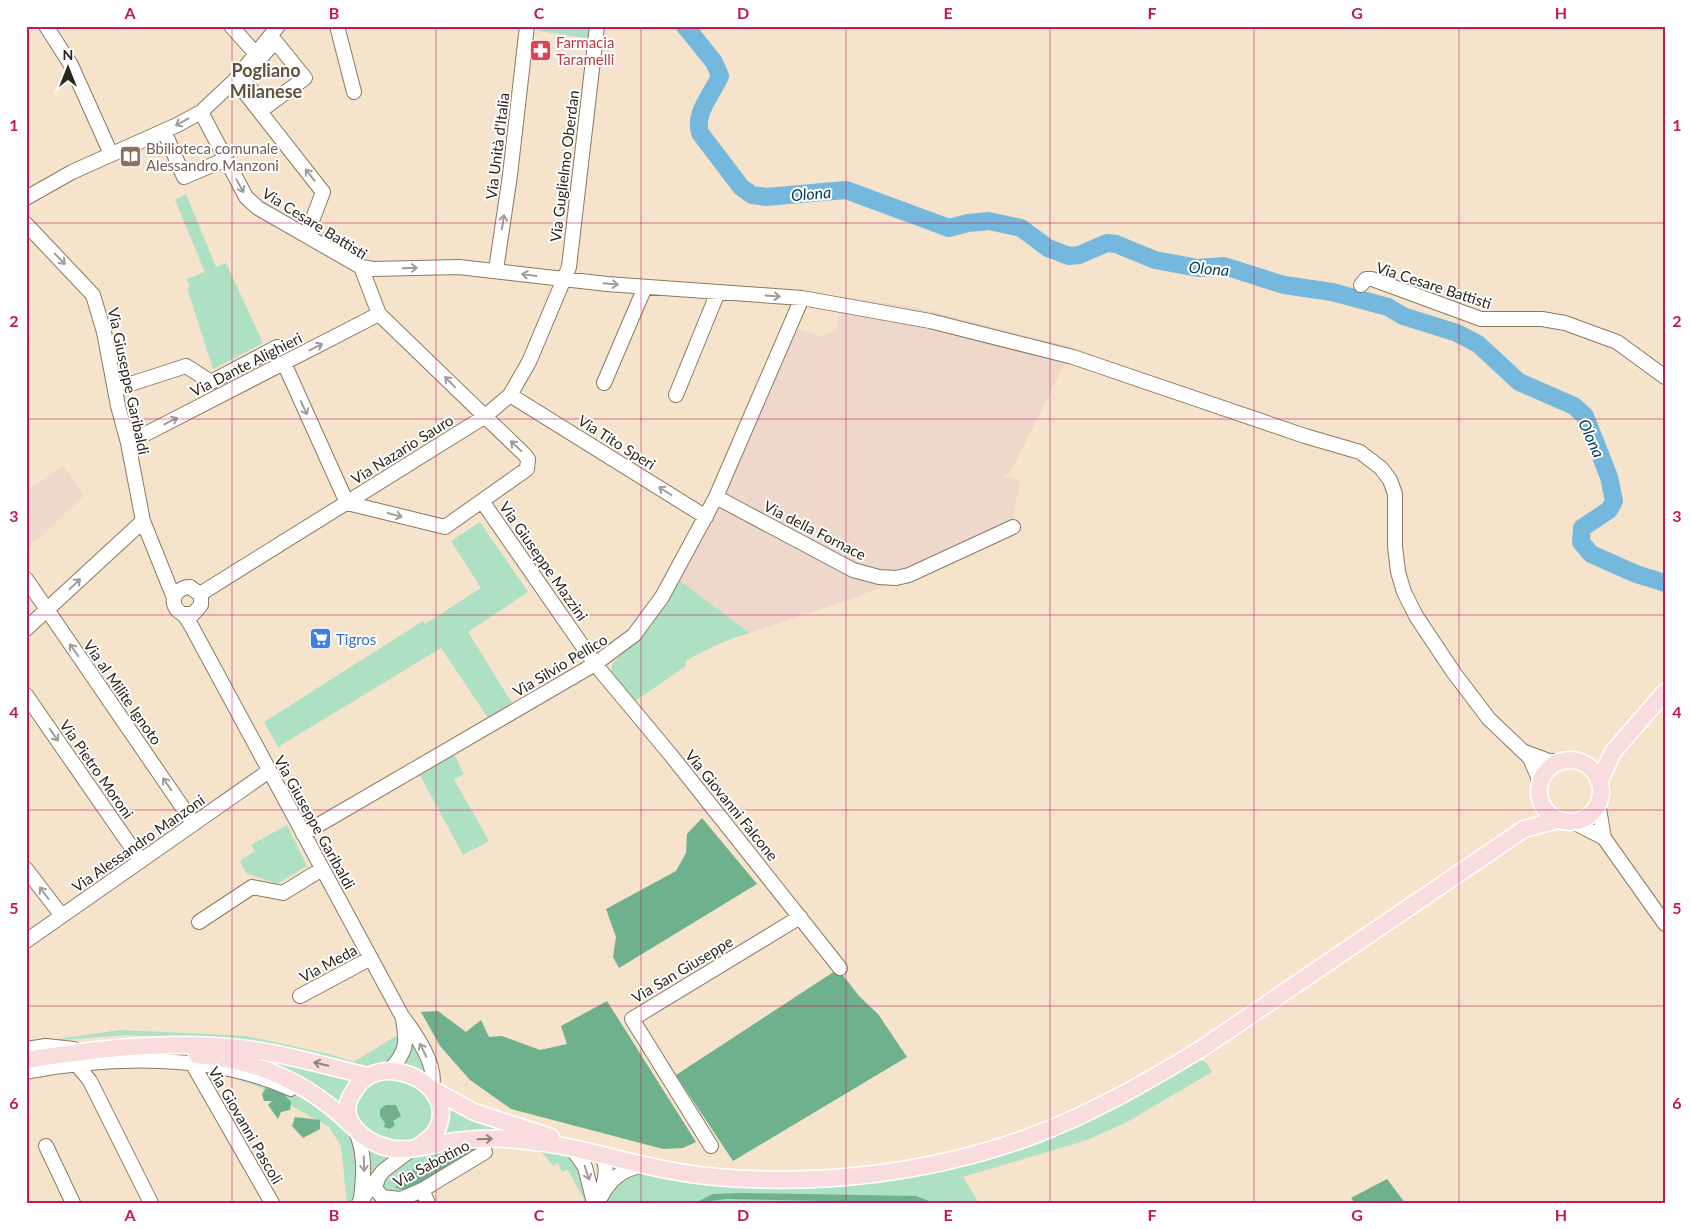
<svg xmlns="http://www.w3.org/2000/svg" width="1691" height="1229" font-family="Lato,sans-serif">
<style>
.industrial{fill:#eed7cb}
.green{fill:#aee0c3}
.forest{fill:#6fb18d}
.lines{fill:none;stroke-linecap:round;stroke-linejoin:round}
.river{stroke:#74b8dd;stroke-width:18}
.minor-casing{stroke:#8a7964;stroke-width:16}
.major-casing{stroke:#fff;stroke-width:19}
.minor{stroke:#fff;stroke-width:14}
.major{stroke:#f9dcdd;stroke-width:16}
.oneway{stroke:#a09d99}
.oneway2{stroke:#92807c}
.grid{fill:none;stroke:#c2185b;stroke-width:1;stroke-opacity:0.55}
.labels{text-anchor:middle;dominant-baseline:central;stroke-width:4;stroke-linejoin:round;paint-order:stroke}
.health-label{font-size:15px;fill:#be3a42;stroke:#fff;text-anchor:start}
.street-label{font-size:15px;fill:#2c251c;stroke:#fff}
.education-label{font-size:15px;fill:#785e54;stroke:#fff;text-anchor:start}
.shop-label{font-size:15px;fill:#366cbe;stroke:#fff;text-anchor:start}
.water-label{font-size:16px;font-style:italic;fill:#044059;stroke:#fff}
.quarter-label{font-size:18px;font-weight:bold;fill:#61513d;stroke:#fff}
.neatline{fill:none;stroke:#c2185b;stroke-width:2}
.grid-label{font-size:16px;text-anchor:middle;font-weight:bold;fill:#c2185b}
</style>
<rect width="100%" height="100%" fill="#f6e3cb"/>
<!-- industrial -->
<path class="industrial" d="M 845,297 L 914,307 L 1073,347 L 1011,471 L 1004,476 L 1020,481 L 1011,527 L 965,556 L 845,601 L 750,633 L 679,580 L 714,516 L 787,353 L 796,328 L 822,337 L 835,330 Z
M 63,466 L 84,496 L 26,550 L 26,492 Z"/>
<!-- green -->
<path class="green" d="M 533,26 L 590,26 L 589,35 L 586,38 L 538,31 Z
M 186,194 L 216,267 L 226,263 L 263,343 L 213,369 L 187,288 L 190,286 L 187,279 L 205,272 L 175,200 Z
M 480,522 L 528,592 L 468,632 L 512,703 L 488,718 L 441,648 L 278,747 L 264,722 L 423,621 L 425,624 L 481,588 L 451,541 Z
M 679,580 L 750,633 C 727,639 707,649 686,661 L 686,666 L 635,701 L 612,672 L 612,664 L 651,626 Z
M 452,756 L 455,756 L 464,774 L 454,779 L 489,841 L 463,855 L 420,775 Z
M 287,825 L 307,866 L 277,884 L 246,873 L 240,861 L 255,851 L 251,845 Z
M 120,1030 L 246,1036 L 329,1054 L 354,1062 L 399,1034 L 401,1041 L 389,1063 L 370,1069 L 197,1040 L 126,1035 L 36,1042 Z
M 413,1040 L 430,1080 L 400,1066 Z
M 260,1057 L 355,1078 L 349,1084 L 338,1106 L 258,1060 Z
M 1199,1060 L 1206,1062 L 1212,1072 L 1127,1122 L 1087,1140 L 963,1177 L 979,1203 L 715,1201 L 604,1203 L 629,1171 L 847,1183 L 1109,1110 Z
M 209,1071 L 288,1091 L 333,1114 L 356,1142 L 357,1191 L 352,1201 L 347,1203 L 341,1146 L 329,1127 L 257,1086 L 221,1074 L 214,1076 L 210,1084 L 207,1075 Z
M 397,1077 C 422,1090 435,1095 433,1126 C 403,1155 392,1142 359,1127 L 354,1101 C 364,1084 378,1079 397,1077 Z
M 442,1099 L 519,1131 L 437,1140 Z
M 475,1142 C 496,1142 563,1143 577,1159 C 586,1170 587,1188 590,1203 L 586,1203 L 568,1170 L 562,1172 L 558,1163 L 553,1166 C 539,1143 512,1138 487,1148 L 398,1193 L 388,1194 L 381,1188 C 381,1153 450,1145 475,1142 Z
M 365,1144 L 398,1154 L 371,1184 Z"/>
<!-- forest -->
<path class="forest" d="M 702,818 L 757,884 L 619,968 L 613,957 L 616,937 L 606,909 L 676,871 L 686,853 L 687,834 Z
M 838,969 L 859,996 L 878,1014 L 907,1057 L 733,1161 L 676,1075 Z
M 607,1001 L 696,1142 L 683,1148 L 663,1149 L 511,1109 L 470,1080 L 440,1046 L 421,1012 L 438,1011 L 466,1032 L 481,1020 L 489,1037 L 502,1036 L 540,1050 L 567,1044 L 561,1026 Z
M 266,1088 L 282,1092 L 291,1102 L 290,1110 L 281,1112 L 278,1119 L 268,1105 L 272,1101 L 264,1101 L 262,1094 Z
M 386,1105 L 396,1105 L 401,1116 L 393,1121 L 395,1125 L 390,1129 L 384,1127 L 385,1123 L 380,1116 L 380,1109 Z
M 295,1117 L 320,1120 L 320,1129 L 303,1138 L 292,1126 Z
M 483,1143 L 477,1152 L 415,1186 L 404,1190 L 396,1188 L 396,1180 L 406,1180 L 406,1176 L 415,1168 L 425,1169 L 427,1162 L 436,1164 L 438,1158 L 444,1155 L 454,1155 L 466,1147 Z
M 1387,1179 L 1405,1203 L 1355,1203 L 1351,1198 Z
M 741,1193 L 916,1196 L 934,1203 L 726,1199 L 695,1203 L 713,1194 Z"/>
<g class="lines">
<!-- river -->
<path class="river" d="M 685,26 L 714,62 L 720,76 C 712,95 694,112 700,133 L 741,187 L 752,195 L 766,197 L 846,190 L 949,228 L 968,223 L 989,221 L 1021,228 L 1048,248 L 1069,256 L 1079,255 L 1107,243 L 1116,244 L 1155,260 L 1198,268 L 1224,266 L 1284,285 L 1332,292 L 1388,307 L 1403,316 L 1457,333 L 1478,344 L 1519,382 L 1574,406 L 1585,416 L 1609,477 L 1614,501 L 1609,510 L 1582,528 L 1581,542 L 1591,554 L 1636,574 L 1665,583"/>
<defs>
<path id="minor" d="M 46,26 L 71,65 L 111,154
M 231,26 L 256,54
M 337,26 L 354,92
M 275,41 L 305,78 L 267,106 L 242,80 Z
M 235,80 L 323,192 L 307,234
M 201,112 L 246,197 L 258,208 L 361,267 L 379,314 L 525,455 L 528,459 L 527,469 L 445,527 L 347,503 L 284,363
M 164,131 L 184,177 L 226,159
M 26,198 L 72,172 L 177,125 L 201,112 L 235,80 L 278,26
M 26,224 L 93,295 L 104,332 L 118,406 L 128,443 L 143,521 L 174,598
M 361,267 L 373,269 L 459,267 L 607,284 L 802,298 L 930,321 L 1073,357 L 1305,436 L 1360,452 L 1381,468 L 1390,480 L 1395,494 L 1395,546 L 1398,572 L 1404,592 L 1416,616 L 1454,673 L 1489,719 L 1530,758 L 1538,777 L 1539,788
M 496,270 L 510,175 L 527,26
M 1361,285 L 1366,279 L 1372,279 L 1481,319 L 1542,319 L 1565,323 L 1617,342 L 1665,377
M 604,383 L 645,287
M 115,389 L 186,366 L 211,382 L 277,347
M 510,395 L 706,517
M 676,395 L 718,292
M 128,443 L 379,314
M 716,497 L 853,570 L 879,577 L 896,578 L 909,575 L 1013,527
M 482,501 L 595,664 L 670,754 L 840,968
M 26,579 L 194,824
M 200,594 L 484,417 L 510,395 L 529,362 L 569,267 L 597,26
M 184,614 L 193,614 L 201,605 L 201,595 L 190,587 C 179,587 169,598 176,608 C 178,612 182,613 185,616 C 191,624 196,635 201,644 L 402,1016 C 414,1032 440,1068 431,1089
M 26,629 L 143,521
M 26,695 L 141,861
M 1525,752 L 1549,761 L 1564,761
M 1598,803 L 1604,838 L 1665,924
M 1573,822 L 1604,838
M 303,834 L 595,664 L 634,635 L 662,597 L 716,497 L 802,298
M 26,869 L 62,916
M 199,922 L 252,887 L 283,893 L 322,869
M 26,941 L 269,771
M 300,996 L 371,958
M 26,1049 L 46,1046 L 74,1049
M 192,1063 L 272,1203
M 78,1066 L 90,1081 L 151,1203
M 390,1070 C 407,1051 407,1044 403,1019
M 26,1072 C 109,1056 213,1053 291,1089
M 356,1131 C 365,1154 364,1173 361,1198
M 46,1146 L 73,1203
M 711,1146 L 632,1019 L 800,917
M 571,1147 L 585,1167 L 594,1203
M 601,1156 C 609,1166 605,1179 602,1190
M 378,1178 L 375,1188 L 382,1197 L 400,1199
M 422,1190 L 428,1203
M 600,1198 C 610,1180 620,1170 641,1166
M 359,1203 L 383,1171 L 412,1149
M 392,1203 L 422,1190 L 485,1152"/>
<path id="major" d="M1539 791a31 31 0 1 1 62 0a31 31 0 1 1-62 0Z
M 1599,782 L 1613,752 L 1665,692
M 197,1055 C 256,1060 309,1083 351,1125
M 26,1060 C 89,1050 152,1042 215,1046 C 267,1048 318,1064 368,1076
M 432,1089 L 474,1112 L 551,1137
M 419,1146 C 426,1141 435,1136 438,1127 C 454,1089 400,1059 369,1076 C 363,1079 357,1086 354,1091 C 334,1118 363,1142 389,1148 C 406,1152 425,1146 442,1143 C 467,1139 493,1137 518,1140 C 536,1142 555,1144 572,1148 C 620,1158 666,1173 716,1177 C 821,1186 932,1173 1032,1136 C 1091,1114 1147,1082 1201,1049 L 1524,829 L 1558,820"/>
</defs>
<!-- minor casing -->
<use href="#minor" class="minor-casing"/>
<!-- major casing -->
<use href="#major" class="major-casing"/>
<!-- minor -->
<use href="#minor" class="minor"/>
<!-- major -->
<use href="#major" class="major"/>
</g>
<!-- one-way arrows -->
<defs><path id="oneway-shaft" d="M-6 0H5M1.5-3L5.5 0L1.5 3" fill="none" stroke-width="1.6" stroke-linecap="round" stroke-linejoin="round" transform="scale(1.25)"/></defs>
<g class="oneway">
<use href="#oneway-shaft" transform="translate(182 122) rotate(151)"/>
<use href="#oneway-shaft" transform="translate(310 175) rotate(-128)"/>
<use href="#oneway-shaft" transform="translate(240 186) rotate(62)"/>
<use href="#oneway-shaft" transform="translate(503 222) rotate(-81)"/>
<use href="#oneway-shaft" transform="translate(60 259) rotate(46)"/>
<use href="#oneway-shaft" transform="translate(410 268) rotate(-2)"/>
<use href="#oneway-shaft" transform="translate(529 275) rotate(-172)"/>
<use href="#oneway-shaft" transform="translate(611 284) rotate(5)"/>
<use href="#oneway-shaft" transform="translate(773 296) rotate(4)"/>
<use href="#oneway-shaft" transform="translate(316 347) rotate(-27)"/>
<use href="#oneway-shaft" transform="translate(450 382) rotate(-134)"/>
<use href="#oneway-shaft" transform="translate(304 408) rotate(65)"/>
<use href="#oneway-shaft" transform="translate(171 421) rotate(-27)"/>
<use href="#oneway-shaft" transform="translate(516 446) rotate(-137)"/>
<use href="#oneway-shaft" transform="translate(665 491) rotate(-148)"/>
<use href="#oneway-shaft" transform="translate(395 515) rotate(15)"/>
<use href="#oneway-shaft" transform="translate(75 584) rotate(-43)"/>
<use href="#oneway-shaft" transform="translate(74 650) rotate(-125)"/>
<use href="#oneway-shaft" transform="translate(54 735) rotate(55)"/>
<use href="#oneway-shaft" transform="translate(167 784) rotate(-125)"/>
<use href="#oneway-shaft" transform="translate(44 893) rotate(-127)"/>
<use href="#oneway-shaft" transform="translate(423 1050) rotate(-116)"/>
<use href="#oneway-shaft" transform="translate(364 1164) rotate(88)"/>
<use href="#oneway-shaft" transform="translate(587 1173) rotate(72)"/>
</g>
<g class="oneway2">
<use href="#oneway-shaft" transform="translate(321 1064) rotate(-166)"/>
<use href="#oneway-shaft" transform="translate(485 1139) rotate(-2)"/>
</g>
<!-- grid -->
<path class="grid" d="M 232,26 L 232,1203M 436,26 L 436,1203M 641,26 L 641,1203M 846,26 L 846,1203M 1050,26 L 1050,1203M 1254,26 L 1254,1203M 1459,26 L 1459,1203M 26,223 L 1665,223M 26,419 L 1665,419M 26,615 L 1665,615M 26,810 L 1665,810M 26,1006 L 1665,1006"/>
<!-- icons -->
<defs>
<symbol id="pharmacy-square" viewBox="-11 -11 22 22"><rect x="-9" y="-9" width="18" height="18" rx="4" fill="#e0444e" stroke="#fff"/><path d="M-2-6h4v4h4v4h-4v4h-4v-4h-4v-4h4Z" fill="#fff"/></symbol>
<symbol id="library-square" viewBox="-11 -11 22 22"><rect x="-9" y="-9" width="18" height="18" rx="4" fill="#8d6e63" stroke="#fff"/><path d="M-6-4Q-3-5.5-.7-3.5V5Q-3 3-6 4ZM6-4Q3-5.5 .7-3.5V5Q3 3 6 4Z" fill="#fff"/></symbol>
<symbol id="supermarket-square" viewBox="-11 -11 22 22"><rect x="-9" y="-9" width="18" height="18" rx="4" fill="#3f7fe0" stroke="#fff"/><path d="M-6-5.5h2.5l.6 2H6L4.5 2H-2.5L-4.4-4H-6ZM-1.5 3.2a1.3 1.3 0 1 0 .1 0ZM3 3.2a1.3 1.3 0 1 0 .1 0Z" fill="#fff"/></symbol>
</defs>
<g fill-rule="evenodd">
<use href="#pharmacy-square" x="528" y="38" width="25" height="25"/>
<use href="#library-square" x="118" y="144" width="25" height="25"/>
<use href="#supermarket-square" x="308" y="626" width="25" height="25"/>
</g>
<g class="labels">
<!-- health labels -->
<g class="health-label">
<text x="556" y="42">Farmacia<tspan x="556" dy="17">Taramelli</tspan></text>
</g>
<!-- street labels -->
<g class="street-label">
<text transform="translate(497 146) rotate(-83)">Via Unità d'Italia</text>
<text transform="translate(564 166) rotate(-83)">Via Guglielmo Oberdan</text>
<text transform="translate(315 223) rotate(32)">Via Cesare Battisti</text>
<text transform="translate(1434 285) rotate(18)">Via Cesare Battisti</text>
<text transform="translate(246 364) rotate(-27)">Via Dante Alighieri</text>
<text transform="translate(129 381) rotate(78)">Via Giuseppe Garibaldi</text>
<text transform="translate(617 442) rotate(32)">Via Tito Speri</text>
<text transform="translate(402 449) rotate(-32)">Via Nazario Sauro</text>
<text transform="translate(815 530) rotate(27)">Via della Fornace</text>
<text transform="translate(544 561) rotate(55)">Via Giuseppe Mazzini</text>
<text transform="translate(560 665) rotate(-31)">Via Silvio Pellico</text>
<text transform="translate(123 692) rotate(55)">Via al Milite Ignoto</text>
<text transform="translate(97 769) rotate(55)">Via Pietro Moroni</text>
<text transform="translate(732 805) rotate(51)">Via Giovanni Falcone</text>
<text transform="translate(315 822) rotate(61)">Via Giuseppe Garibaldi</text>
<text transform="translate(138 843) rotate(-35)">Via Alessandro Manzoni</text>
<text transform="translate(328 963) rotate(-28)">Via Meda</text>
<text transform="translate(682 969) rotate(-31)">Via San Giuseppe</text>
<text transform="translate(246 1125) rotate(60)">Via Giovanni Pascoli</text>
<text transform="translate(431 1163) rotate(-28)">Via Sabotino</text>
</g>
<!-- education labels -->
<g class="education-label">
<text x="146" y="148">Bbilioteca comunale<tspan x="146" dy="17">Alessandro Manzoni</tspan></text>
</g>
<!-- shop labels -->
<g class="shop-label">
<text x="336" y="639">Tigros</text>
</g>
<!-- water labels -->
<g class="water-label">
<text transform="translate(811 193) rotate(-5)">Olona</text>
<text transform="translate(1209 268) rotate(5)">Olona</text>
<text transform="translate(1592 438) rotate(66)">Olona</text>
</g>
<!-- quarter labels -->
<g class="quarter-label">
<text x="266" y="70">Pogliano<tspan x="266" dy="21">Milanese</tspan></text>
</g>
</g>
<!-- border -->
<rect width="1691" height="1229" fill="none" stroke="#ffffff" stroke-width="55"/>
<!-- north arrow -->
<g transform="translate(68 68)" stroke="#ffffff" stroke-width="4" paint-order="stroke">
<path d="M0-4L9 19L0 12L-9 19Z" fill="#2c251c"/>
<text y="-8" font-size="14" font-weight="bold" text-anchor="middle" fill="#2c251c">N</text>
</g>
<rect x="28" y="28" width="1636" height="1174" class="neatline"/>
<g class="grid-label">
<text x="130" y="19">A</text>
<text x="334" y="19">B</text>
<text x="539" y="19">C</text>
<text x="743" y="19">D</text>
<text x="948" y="19">E</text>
<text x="1152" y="19">F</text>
<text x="1357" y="19">G</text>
<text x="1561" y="19">H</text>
<text x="14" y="131">1</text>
<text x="1677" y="131">1</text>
<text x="14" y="327">2</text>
<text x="1677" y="327">2</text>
<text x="14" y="522">3</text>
<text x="1677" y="522">3</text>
<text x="14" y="718">4</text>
<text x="1677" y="718">4</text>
<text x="14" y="914">5</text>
<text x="1677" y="914">5</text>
<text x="14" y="1109">6</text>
<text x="1677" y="1109">6</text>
<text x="130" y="1221">A</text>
<text x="334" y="1221">B</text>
<text x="539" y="1221">C</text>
<text x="743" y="1221">D</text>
<text x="948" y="1221">E</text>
<text x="1152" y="1221">F</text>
<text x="1357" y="1221">G</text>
<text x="1561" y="1221">H</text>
</g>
</svg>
